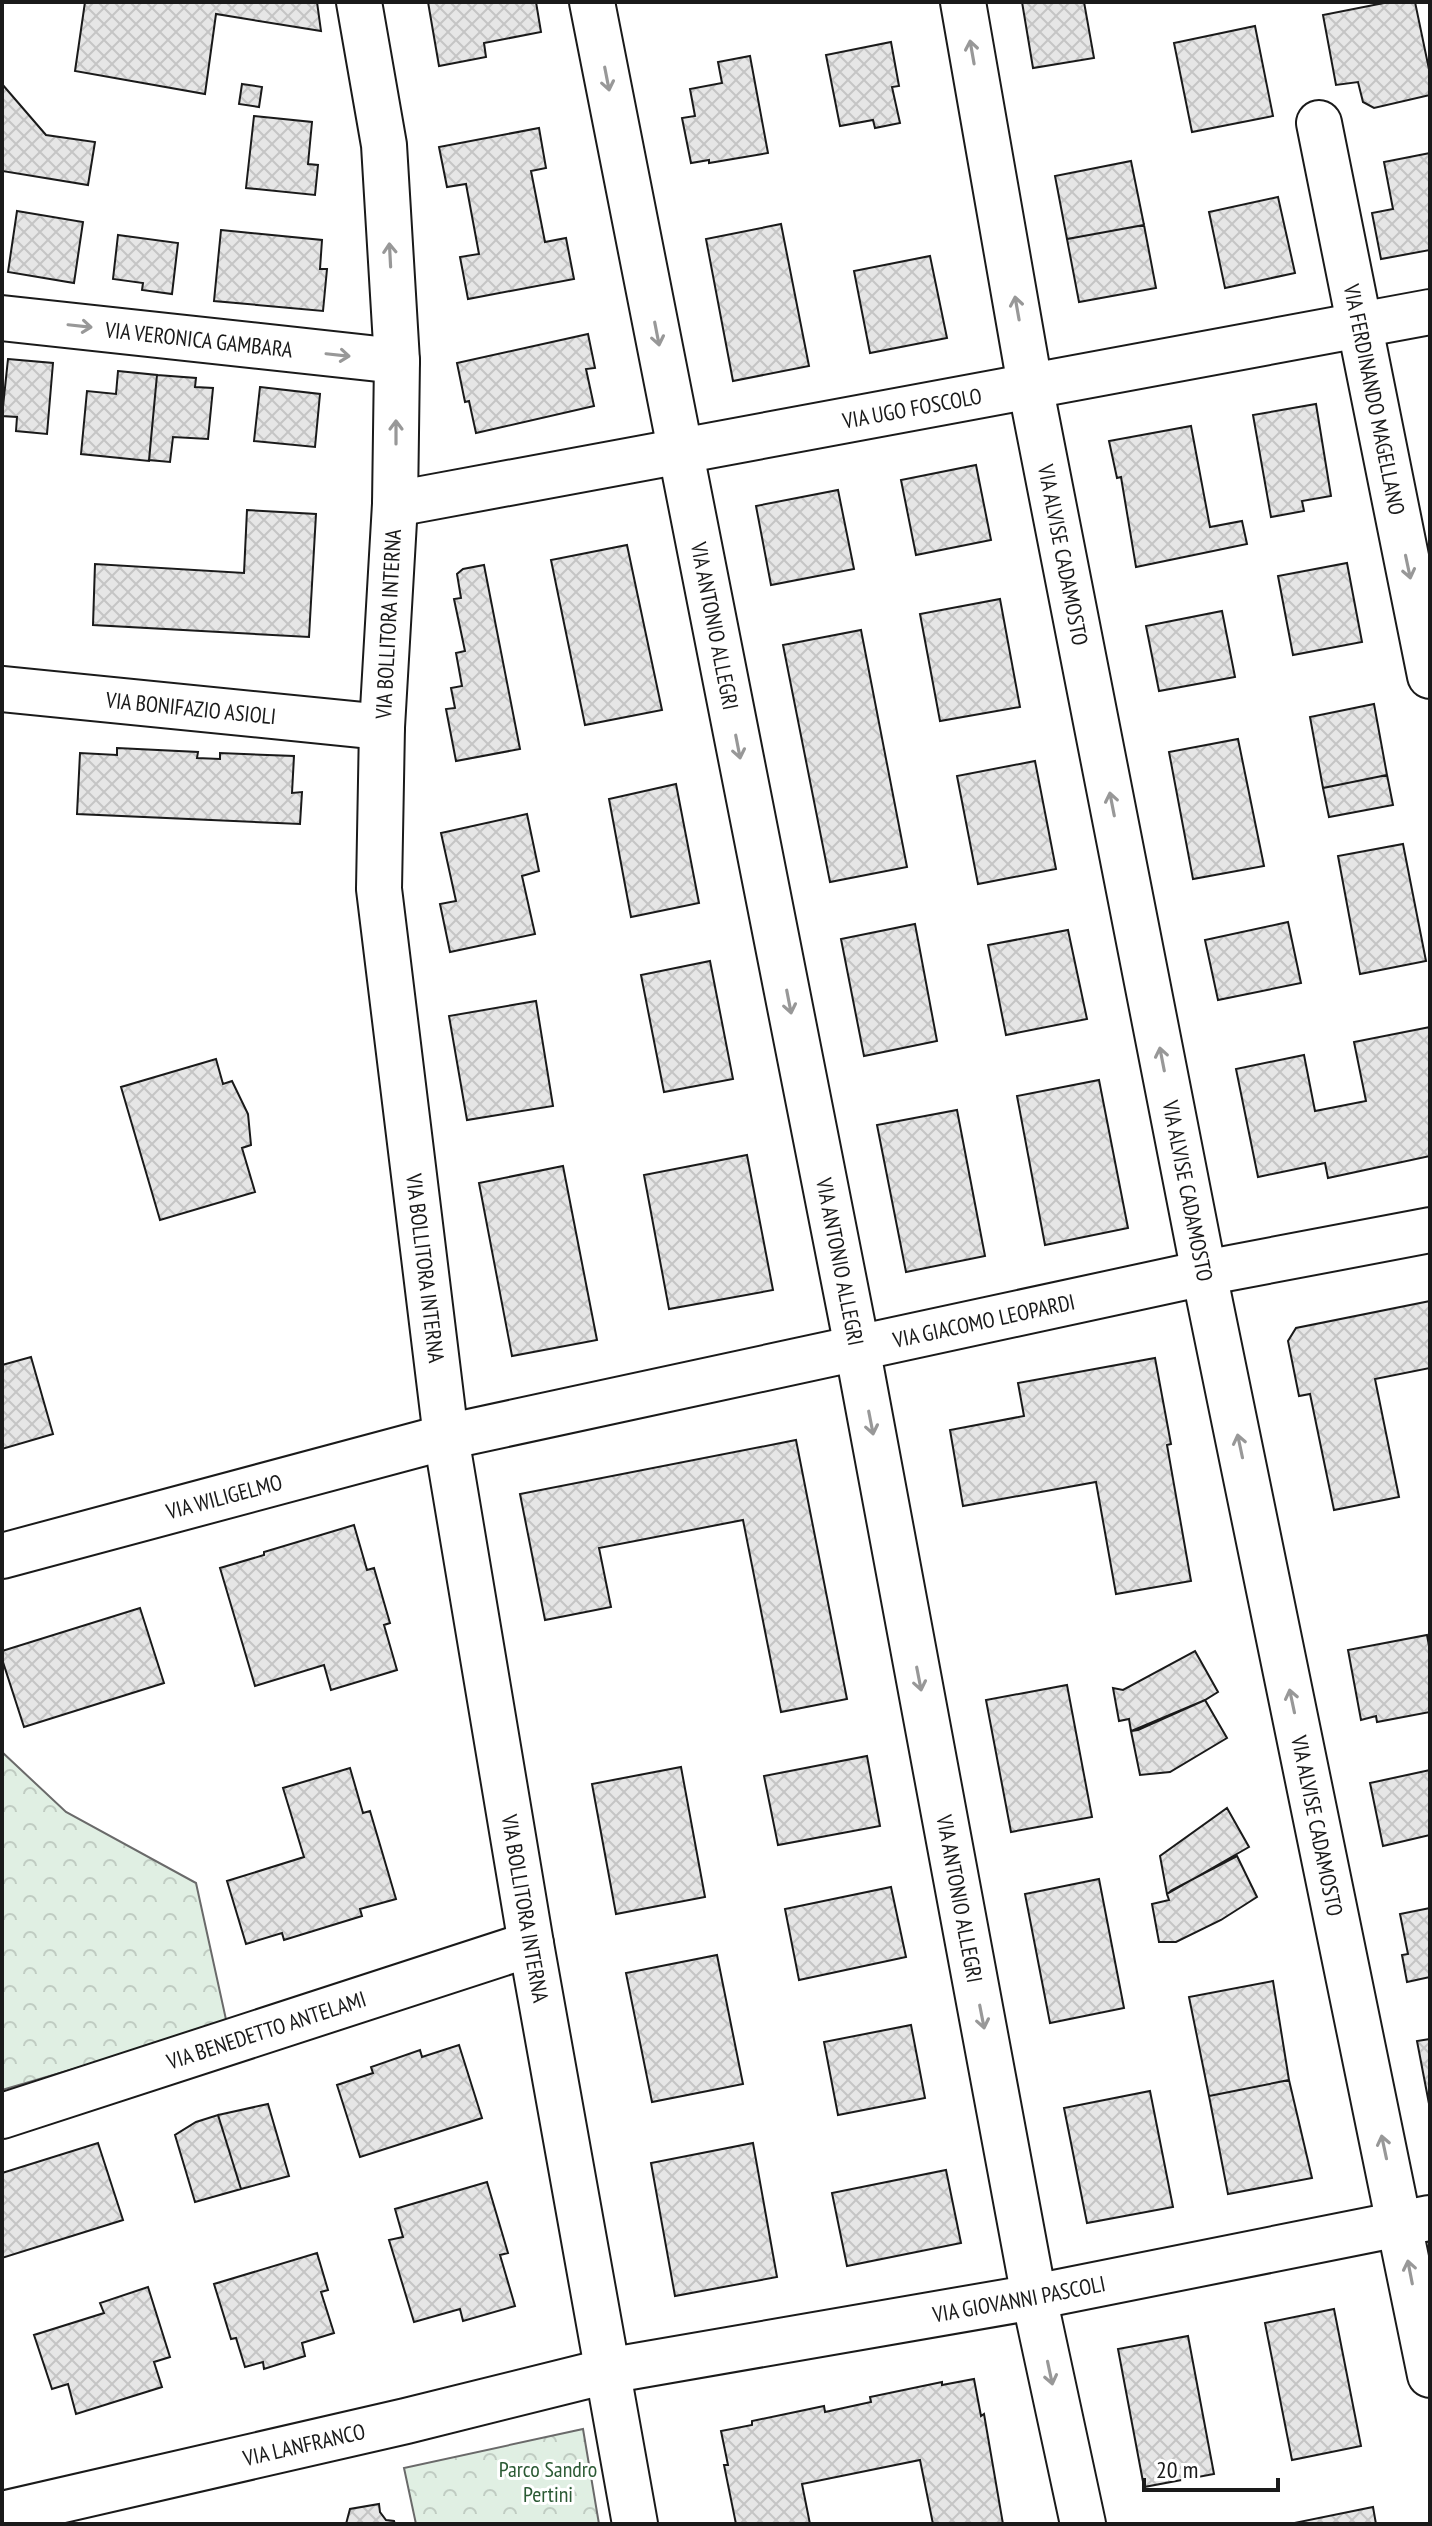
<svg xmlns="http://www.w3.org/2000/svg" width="1432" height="2526" font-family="'PT Sans Narrow',sans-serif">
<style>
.park{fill:url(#park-crowns);stroke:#6a6a6a;stroke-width:2}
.building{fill:url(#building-cross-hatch);stroke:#1a1a1a;stroke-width:2}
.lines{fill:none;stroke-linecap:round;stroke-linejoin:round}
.minor-casing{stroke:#1a1a1a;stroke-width:48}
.minor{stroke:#fff;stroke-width:44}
.oneway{stroke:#989898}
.labels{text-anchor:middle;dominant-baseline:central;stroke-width:6;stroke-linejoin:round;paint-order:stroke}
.street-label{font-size:22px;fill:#1a1a1a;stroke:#fff}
.park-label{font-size:22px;fill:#2b5a34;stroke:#fff}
</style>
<defs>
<pattern id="park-crowns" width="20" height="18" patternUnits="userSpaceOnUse" patternTransform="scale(2)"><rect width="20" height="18" fill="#e0efe3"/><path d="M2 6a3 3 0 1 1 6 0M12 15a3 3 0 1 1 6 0" fill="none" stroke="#c0ccc2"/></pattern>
<pattern id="building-cross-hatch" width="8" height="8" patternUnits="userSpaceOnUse" patternTransform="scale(2)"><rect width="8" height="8" fill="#e6e6e6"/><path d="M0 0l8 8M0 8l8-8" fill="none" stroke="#c5c5c5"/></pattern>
</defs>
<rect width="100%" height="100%" fill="#fff"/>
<!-- park -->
<path class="park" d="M 2,1752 L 66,1812 L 196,1883 L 227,2024 L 2,2090 Z
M 583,2429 L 599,2524 L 416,2524 L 404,2468 Z"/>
<!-- building -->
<path class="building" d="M 85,2 L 317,2 L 321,31 L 216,14 L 205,94 L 75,71 Z
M 428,2 L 536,2 L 541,32 L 484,43 L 486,57 L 439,66 Z
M 1022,2 L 1084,2 L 1094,58 L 1033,68 Z
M 1389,2 L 1415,2 L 1430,74 L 1430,95 L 1374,108 L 1363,102 L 1358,82 L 1336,85 L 1323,15 Z
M 1255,26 L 1273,116 L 1192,132 L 1174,43 Z
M 891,42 L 899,86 L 892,87 L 900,123 L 875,128 L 873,120 L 840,126 L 826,55 Z
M 750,56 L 768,153 L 709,163 L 709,160 L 691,163 L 682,118 L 695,116 L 690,89 L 722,83 L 718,62 Z
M 2,84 L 46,135 L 95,142 L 88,185 L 2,171 Z
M 242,84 L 262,87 L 259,107 L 239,104 Z
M 254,116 L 312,122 L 308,164 L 318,165 L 315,195 L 246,188 Z
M 539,128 L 546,168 L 531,171 L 545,242 L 566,238 L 574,279 L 468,299 L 460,257 L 479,254 L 466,184 L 447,187 L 439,147 Z
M 1430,153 L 1430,250 L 1381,259 L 1372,213 L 1393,209 L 1384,162 Z
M 1131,161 L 1144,225 L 1067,239 L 1055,176 Z
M 1278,197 L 1295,273 L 1225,288 L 1209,212 Z
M 17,211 L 83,222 L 74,283 L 8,272 Z
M 781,224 L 809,366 L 733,381 L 706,239 Z
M 1144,225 L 1156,288 L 1079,302 L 1067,239 Z
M 221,230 L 322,240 L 320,269 L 327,269 L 323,311 L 214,301 Z
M 118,235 L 178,243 L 172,294 L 142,290 L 143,283 L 113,279 Z
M 930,256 L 947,338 L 870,353 L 854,271 Z
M 588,334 L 595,368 L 586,369 L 594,406 L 476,433 L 469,401 L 465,402 L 457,363 Z
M 8,359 L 53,363 L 47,434 L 16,431 L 17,417 L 2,416 Z
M 118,371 L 157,375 L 149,461 L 81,454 L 87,391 L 116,394 Z
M 157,375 L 196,378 L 195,387 L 213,388 L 208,439 L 173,437 L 170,462 L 149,460 Z
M 260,387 L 320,394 L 315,447 L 254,441 Z
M 1316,404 L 1331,496 L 1302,501 L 1304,511 L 1271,517 L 1253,415 Z
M 1191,426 L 1210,527 L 1242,521 L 1247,544 L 1136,567 L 1121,477 L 1117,478 L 1109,441 Z
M 976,465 L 991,540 L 916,555 L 901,480 Z
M 838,490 L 854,569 L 771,585 L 756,506 Z
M 247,510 L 316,514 L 309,637 L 93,625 L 95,564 L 244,573 Z
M 627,545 L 662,710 L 585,725 L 551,560 Z
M 1347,563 L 1362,642 L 1293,655 L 1278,576 Z
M 484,565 L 520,749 L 456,761 L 446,709 L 455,708 L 451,688 L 462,686 L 456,653 L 465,651 L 454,599 L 461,598 L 457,574 L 463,569 Z
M 1000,599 L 1020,707 L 940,721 L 920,614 Z
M 1222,611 L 1235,677 L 1159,691 L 1146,626 Z
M 861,630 L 907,867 L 830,882 L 783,645 Z
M 1374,704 L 1387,775 L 1323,788 L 1310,717 Z
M 1238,739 L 1264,866 L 1193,879 L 1169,752 Z
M 117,748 L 198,752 L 197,758 L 220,759 L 220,753 L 294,756 L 292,793 L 302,792 L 300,824 L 77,814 L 80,753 L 117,755 Z
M 1035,761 L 1056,869 L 978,884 L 957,776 Z
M 1387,775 L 1393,805 L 1329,817 L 1323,788 Z
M 676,784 L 699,903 L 631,917 L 609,799 Z
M 527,814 L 539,871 L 522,876 L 535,934 L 450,952 L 440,904 L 456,901 L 441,833 Z
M 1403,844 L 1426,961 L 1360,974 L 1338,856 Z
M 1288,922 L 1301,983 L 1218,1000 L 1205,940 Z
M 915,924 L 937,1041 L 864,1056 L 841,939 Z
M 1068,930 L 1087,1019 L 1006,1035 L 988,945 Z
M 710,961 L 733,1079 L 664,1092 L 641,975 Z
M 536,1001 L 553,1106 L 467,1120 L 449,1016 Z
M 1430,1027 L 1430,1156 L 1328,1178 L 1325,1163 L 1258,1177 L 1236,1069 L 1304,1055 L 1315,1111 L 1366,1101 L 1354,1042 Z
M 216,1059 L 223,1084 L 232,1081 L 248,1114 L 251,1145 L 242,1148 L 255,1192 L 160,1220 L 121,1087 Z
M 1099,1080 L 1128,1228 L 1045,1245 L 1017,1096 Z
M 957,1110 L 985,1256 L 906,1272 L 877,1125 Z
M 747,1155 L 773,1290 L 669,1309 L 644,1175 Z
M 563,1166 L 597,1340 L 512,1356 L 479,1183 Z
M 1430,1301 L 1430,1368 L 1375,1379 L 1399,1497 L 1334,1510 L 1310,1394 L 1299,1396 L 1288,1341 L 1296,1328 Z
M 31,1357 L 53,1434 L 2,1449 L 2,1365 Z
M 1155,1358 L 1171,1444 L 1167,1445 L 1191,1581 L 1116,1594 L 1096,1482 L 963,1506 L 950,1430 L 1024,1416 L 1018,1383 Z
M 796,1440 L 847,1699 L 781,1712 L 743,1520 L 599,1548 L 611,1607 L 545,1620 L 520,1494 Z
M 354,1525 L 367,1570 L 374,1568 L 390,1623 L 384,1625 L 397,1670 L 331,1690 L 324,1665 L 255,1686 L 220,1568 L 264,1555 L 264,1552 Z
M 140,1608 L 164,1683 L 24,1727 L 2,1659 L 2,1651 Z
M 1427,1635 L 1430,1651 L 1430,1712 L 1377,1722 L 1376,1716 L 1361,1720 L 1348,1650 Z
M 1195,1651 L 1218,1692 L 1205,1700 L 1138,1730 L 1131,1731 L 1129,1719 L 1119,1721 L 1113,1688 L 1123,1690 Z
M 1067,1685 L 1092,1817 L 1011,1832 L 986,1700 Z
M 1205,1700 L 1227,1738 L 1170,1772 L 1140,1775 L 1131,1731 Z
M 867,1756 L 880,1826 L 778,1845 L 764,1776 Z
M 681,1767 L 705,1897 L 616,1914 L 592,1784 Z
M 350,1768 L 363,1813 L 370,1811 L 396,1899 L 360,1909 L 362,1916 L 284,1940 L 282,1933 L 246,1944 L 227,1881 L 304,1857 L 283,1788 Z
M 1430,1770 L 1430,1835 L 1383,1846 L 1370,1783 Z
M 1227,1808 L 1249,1847 L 1167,1894 L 1160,1856 Z
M 1237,1856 L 1257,1897 L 1221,1920 L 1176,1942 L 1159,1942 L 1152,1904 L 1169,1900 L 1167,1894 L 1172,1890 Z
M 1099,1879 L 1124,2008 L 1050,2023 L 1025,1894 Z
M 891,1887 L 906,1957 L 799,1980 L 785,1909 Z
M 1430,1908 L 1430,1977 L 1407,1982 L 1402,1955 L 1408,1954 L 1400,1914 Z
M 717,1955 L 743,2084 L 652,2102 L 626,1973 Z
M 1273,1981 L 1289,2080 L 1209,2096 L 1189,1997 Z
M 911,2025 L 925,2098 L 838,2115 L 824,2042 Z
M 1430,2039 L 1430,2109 L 1417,2041 Z
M 459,2045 L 482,2118 L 360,2157 L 337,2085 L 373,2073 L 371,2067 L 420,2050 L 422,2057 Z
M 1289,2080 L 1312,2178 L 1228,2194 L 1209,2096 Z
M 1150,2091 L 1173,2207 L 1087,2223 L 1064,2108 Z
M 268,2104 L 289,2176 L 241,2189 L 218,2115 Z
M 218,2115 L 241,2189 L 195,2202 L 175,2135 L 196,2122 Z
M 98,2143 L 123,2220 L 2,2258 L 2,2173 Z
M 753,2143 L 777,2277 L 675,2296 L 651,2163 Z
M 946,2170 L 961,2243 L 847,2266 L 832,2193 Z
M 487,2182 L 508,2253 L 500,2255 L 515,2306 L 463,2321 L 460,2309 L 414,2322 L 389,2240 L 403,2237 L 395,2209 Z
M 317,2253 L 328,2290 L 321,2292 L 334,2333 L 302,2343 L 305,2356 L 264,2369 L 263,2362 L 245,2367 L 236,2338 L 231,2339 L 214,2284 Z
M 148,2287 L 170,2357 L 154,2362 L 162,2387 L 76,2414 L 68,2384 L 52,2389 L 34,2335 L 104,2313 L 100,2303 Z
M 1334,2309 L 1361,2446 L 1292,2460 L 1265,2323 Z
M 1188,2336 L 1214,2474 L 1144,2487 L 1118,2349 Z
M 974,2379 L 981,2416 L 984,2414 L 1003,2524 L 933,2524 L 920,2460 L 802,2484 L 810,2524 L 736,2524 L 724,2465 L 728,2465 L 721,2431 L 752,2425 L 752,2421 L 824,2406 L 825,2412 L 871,2402 L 870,2397 L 942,2382 L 942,2385 Z
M 379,2504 L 380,2512 L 386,2520 L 394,2521 L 395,2524 L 346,2524 L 350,2509 Z
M 1373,2507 L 1376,2524 L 1295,2524 L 1294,2523 Z"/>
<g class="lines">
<defs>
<g id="minor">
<path id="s1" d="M 359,2 L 384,145 L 397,361 L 395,504 L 382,727 L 379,889 L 446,1437 L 531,1944 L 635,2524"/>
<path id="s2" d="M 592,2 L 857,1347 L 1034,2297 L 1083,2524"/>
<path id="s3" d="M 963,2 L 1030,385 L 1204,1273 L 1430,2375"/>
<path id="s4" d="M 1319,123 L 1430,676"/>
<path id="s5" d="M 2,318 L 397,361"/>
<path id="s6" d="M 395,504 L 1430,312"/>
<path id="s7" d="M 2,689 L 382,727"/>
<path id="s8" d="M 2,1556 L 446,1437 L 1204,1273 L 1430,1230"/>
<path id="s9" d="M 2,2116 L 531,1944"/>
<path id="s10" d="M 2,2514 L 406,2421 L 607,2371 L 1034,2297 L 1429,2218"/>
</g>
</defs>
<!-- minor casing -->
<use href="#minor" class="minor-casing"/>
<!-- minor -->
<use href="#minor" class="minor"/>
</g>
<!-- one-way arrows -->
<defs><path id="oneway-shaft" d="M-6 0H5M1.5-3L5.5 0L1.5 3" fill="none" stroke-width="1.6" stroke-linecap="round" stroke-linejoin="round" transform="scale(2)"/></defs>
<g class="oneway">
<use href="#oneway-shaft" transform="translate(972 52) rotate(-100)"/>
<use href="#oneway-shaft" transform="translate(607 79) rotate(79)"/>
<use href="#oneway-shaft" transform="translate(390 255) rotate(-93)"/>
<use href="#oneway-shaft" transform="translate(1017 308) rotate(-100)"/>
<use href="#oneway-shaft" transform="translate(80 326) rotate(6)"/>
<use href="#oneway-shaft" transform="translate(657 334) rotate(79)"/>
<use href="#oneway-shaft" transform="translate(338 355) rotate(6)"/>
<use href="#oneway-shaft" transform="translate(396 432) rotate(-90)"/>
<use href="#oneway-shaft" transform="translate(1408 567) rotate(78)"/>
<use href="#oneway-shaft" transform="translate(738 747) rotate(79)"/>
<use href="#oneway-shaft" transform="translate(1112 804) rotate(-101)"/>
<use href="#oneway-shaft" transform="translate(789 1002) rotate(79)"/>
<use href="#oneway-shaft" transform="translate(1162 1059) rotate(-101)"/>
<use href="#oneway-shaft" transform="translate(871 1423) rotate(79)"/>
<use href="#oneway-shaft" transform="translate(1240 1446) rotate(-102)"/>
<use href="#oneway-shaft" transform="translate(919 1679) rotate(79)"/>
<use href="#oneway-shaft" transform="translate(1292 1701) rotate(-102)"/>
<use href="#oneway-shaft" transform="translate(982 2017) rotate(79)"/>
<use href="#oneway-shaft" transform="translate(1384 2147) rotate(-102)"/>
<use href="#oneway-shaft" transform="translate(1410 2272) rotate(-101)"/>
<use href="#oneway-shaft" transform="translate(1050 2373) rotate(78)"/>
</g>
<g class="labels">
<!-- street labels -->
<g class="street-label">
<text stroke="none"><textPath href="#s5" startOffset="198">VIA VERONICA GAMBARA</textPath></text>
<text stroke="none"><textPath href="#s4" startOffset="282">VIA FERDINANDO MAGELLANO</textPath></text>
<text stroke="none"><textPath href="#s6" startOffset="526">VIA UGO FOSCOLO</textPath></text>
<text stroke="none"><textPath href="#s3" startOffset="562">VIA ALVISE CADAMOSTO</textPath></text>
<text transform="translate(388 624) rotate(-87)">VIA BOLLITORA INTERNA</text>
<text stroke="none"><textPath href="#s2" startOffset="636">VIA ANTONIO ALLEGRI</textPath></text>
<text stroke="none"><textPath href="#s7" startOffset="190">VIA BONIFAZIO ASIOLI</textPath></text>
<text stroke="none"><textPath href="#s3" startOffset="1210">VIA ALVISE CADAMOSTO</textPath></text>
<text stroke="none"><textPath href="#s2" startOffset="1284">VIA ANTONIO ALLEGRI</textPath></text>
<text stroke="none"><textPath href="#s1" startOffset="1272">VIA BOLLITORA INTERNA</textPath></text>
<text stroke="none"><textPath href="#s8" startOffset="1010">VIA GIACOMO LEOPARDI</textPath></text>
<text stroke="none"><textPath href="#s8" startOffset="230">VIA WILIGELMO</textPath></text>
<text stroke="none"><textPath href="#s3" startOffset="1858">VIA ALVISE CADAMOSTO</textPath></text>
<text stroke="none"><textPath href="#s2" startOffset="1932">VIA ANTONIO ALLEGRI</textPath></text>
<text stroke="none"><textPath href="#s1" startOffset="1920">VIA BOLLITORA INTERNA</textPath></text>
<text stroke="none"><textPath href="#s9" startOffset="278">VIA BENEDETTO ANTELAMI</textPath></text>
<text stroke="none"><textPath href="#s10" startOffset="1040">VIA GIOVANNI PASCOLI</textPath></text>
<text stroke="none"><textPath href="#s10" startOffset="310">VIA LANFRANCO</textPath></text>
</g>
<!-- park labels -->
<g class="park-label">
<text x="548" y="2469">Parco Sandro<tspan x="548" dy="25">Pertini</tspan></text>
</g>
</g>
<!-- border -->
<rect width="1432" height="2526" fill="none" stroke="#1a1a1a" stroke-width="8"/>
<!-- scale -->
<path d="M1144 2478v12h134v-12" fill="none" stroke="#1a1a1a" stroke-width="4"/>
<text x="1156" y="2478" font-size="24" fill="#1a1a1a" stroke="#ffffff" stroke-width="6" paint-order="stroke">20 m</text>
</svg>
